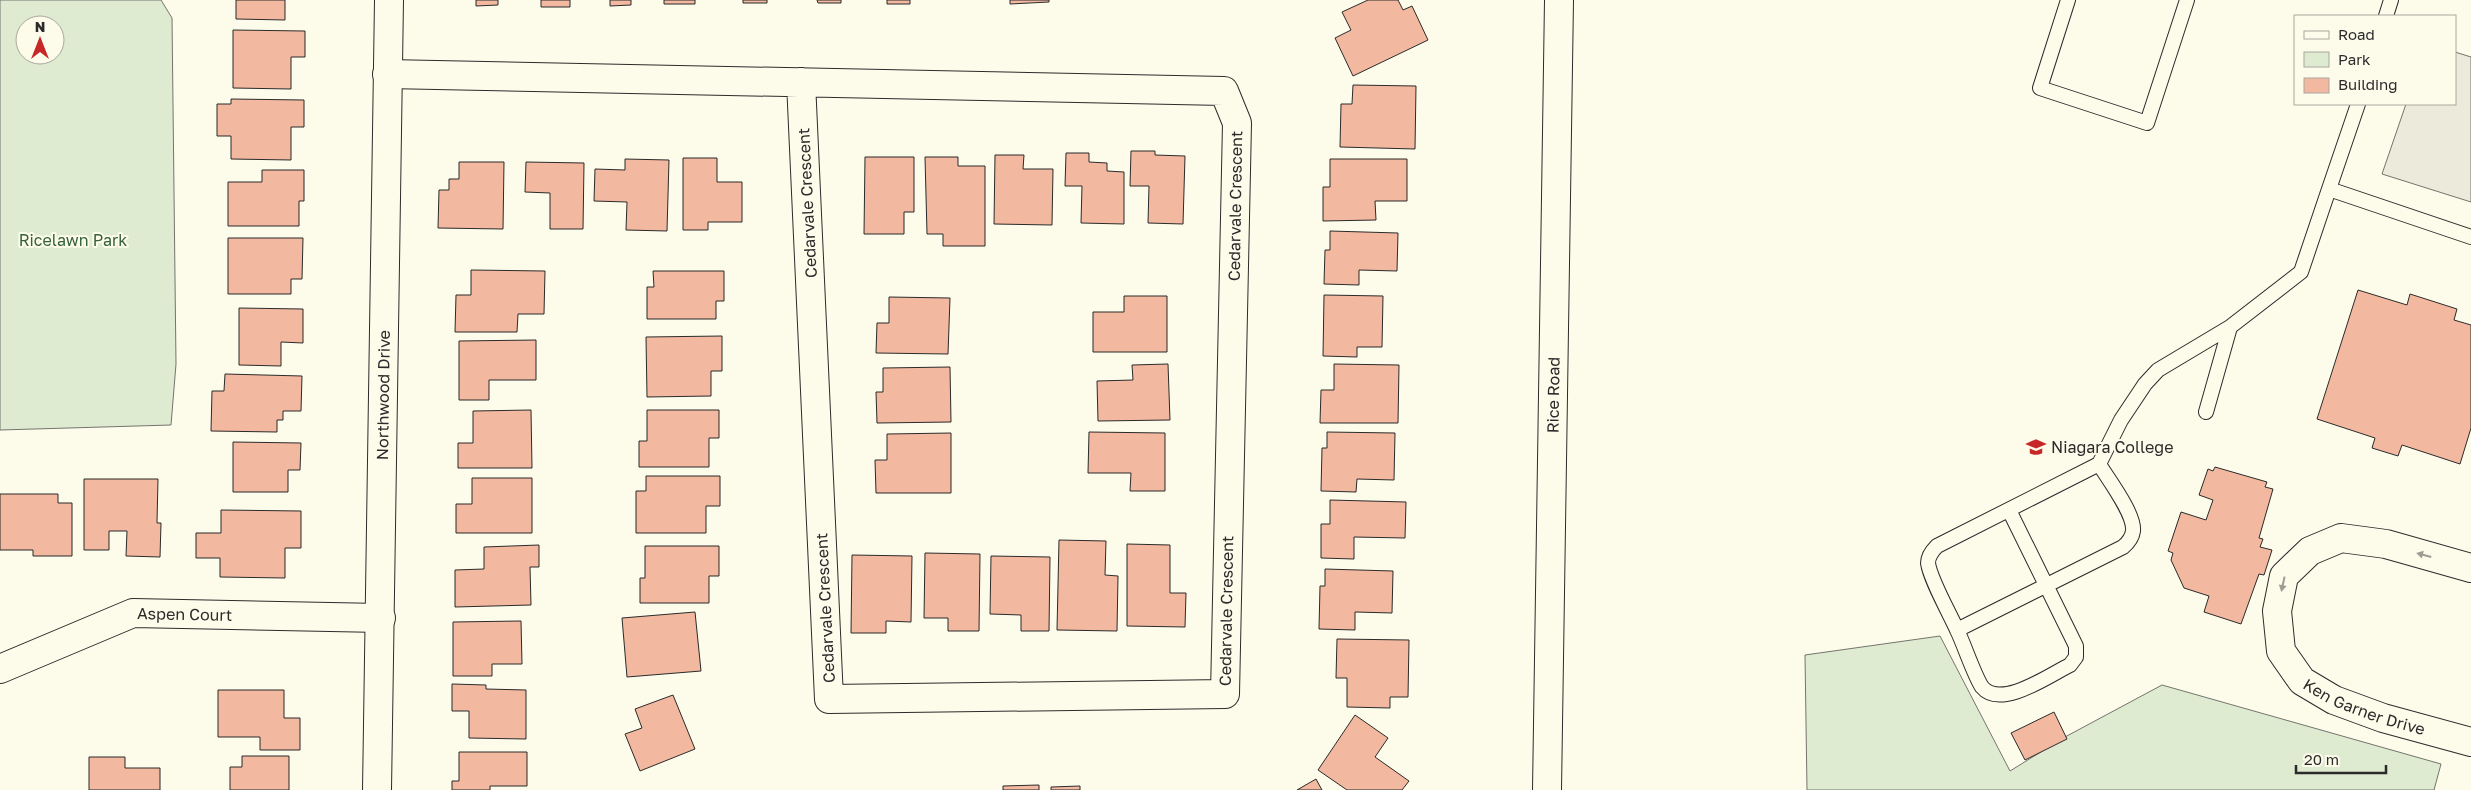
<svg xmlns="http://www.w3.org/2000/svg" width="2471" height="790" font-family="'Golos Text',sans-serif">
<style>
.green{fill:#deebd1;stroke:#74746e;fill-rule:evenodd}
.parking{fill:#eceadb;stroke:#74746e}
.building{fill:#f2b8a0;stroke:#2b2b2b}
.lines{fill:none;stroke-linecap:round;stroke-linejoin:round}
.service-casing{stroke:#2b2b2b;stroke-width:16}
.minor-casing{stroke:#2b2b2b;stroke-width:30}
.tertiary-casing{stroke:#2b2b2b;stroke-width:30}
.service{stroke:#fdfbea;stroke-width:14}
.minor{stroke:#fdfbea;stroke-width:28}
.tertiary{stroke:#fdfbea;stroke-width:28}
.oneway{fill:#9e9d94}
.labels{text-anchor:middle;dominant-baseline:central;stroke-width:4;stroke-linejoin:round;paint-order:stroke}
.street-label{font-size:16px;fill:#2b2b2b;stroke:#fdfbea}
.park-label{font-size:16px;fill:#34623c;stroke:#fdfbea}
.poi-label{font-size:16px;fill:#2b2b2b;stroke:#fdfbea;text-anchor:start}
</style>
<rect width="100%" height="100%" fill="#fdfbea"/>
<!-- green -->
<path class="green" d="M 0,0 L 161,0 L 172,18 L 176,364 L 171,425 L 0,430 ZM 25,25 L 55,25 L 55,55 L 25,55 Z
M 1940,636 L 2010,771 L 2065,737 L 2162,685 L 2441,764 L 2434,790 L 1807,790 L 1805,655 Z"/>
<!-- parking -->
<path class="parking" d="M 2455,52 L 2471,57 L 2471,202 L 2382,174 L 2406,104 L 2455,104 Z"/>
<!-- building -->
<path class="building" d="M 236,0 L 285,0 L 285,20 L 236,19 Z
M 476,0 L 498,0 L 498,5 L 476,6 Z
M 541,0 L 570,0 L 570,7 L 541,7 Z
M 610,0 L 631,0 L 631,5 L 610,6 Z
M 664,0 L 695,0 L 695,4 L 664,4 Z
M 743,0 L 767,0 L 767,3 L 743,3 Z
M 817,0 L 841,0 L 841,3 L 818,3 Z
M 887,0 L 910,0 L 910,4 L 887,4 Z
M 1010,0 L 1049,0 L 1049,2 L 1010,4 Z
M 1368,0 L 1398,0 L 1403,10 L 1412,6 L 1428,40 L 1353,76 L 1335,38 L 1351,30 L 1342,12 Z
M 233,30 L 305,31 L 305,57 L 291,57 L 291,89 L 233,88 Z
M 1353,85 L 1416,86 L 1415,149 L 1340,147 L 1341,104 L 1352,104 Z
M 231,99 L 304,100 L 304,127 L 291,127 L 291,160 L 231,159 L 231,136 L 217,136 L 217,104 L 231,104 Z
M 1131,151 L 1155,151 L 1155,155 L 1185,156 L 1183,224 L 1148,223 L 1149,186 L 1130,186 Z
M 1066,153 L 1089,153 L 1089,162 L 1107,163 L 1107,171 L 1124,172 L 1124,224 L 1081,223 L 1082,186 L 1065,186 Z
M 995,155 L 1024,155 L 1023,169 L 1053,169 L 1052,225 L 994,224 Z
M 865,157 L 914,157 L 914,212 L 904,212 L 904,234 L 864,234 Z
M 925,157 L 958,157 L 958,166 L 985,166 L 985,246 L 943,246 L 943,234 L 927,234 Z
M 683,158 L 717,158 L 717,182 L 742,182 L 742,222 L 708,222 L 708,230 L 683,230 Z
M 625,159 L 669,160 L 667,231 L 626,230 L 627,202 L 594,201 L 595,169 L 625,170 Z
M 1330,159 L 1407,159 L 1407,201 L 1375,201 L 1376,220 L 1323,221 L 1323,187 L 1330,187 Z
M 459,162 L 504,162 L 503,229 L 438,228 L 439,190 L 449,190 L 449,179 L 459,179 Z
M 526,162 L 584,163 L 583,229 L 550,229 L 550,193 L 525,192 Z
M 262,170 L 304,170 L 304,201 L 299,201 L 299,226 L 228,226 L 228,182 L 262,182 Z
M 1330,231 L 1398,233 L 1397,271 L 1359,270 L 1359,285 L 1324,284 L 1325,250 L 1330,250 Z
M 228,238 L 303,238 L 302,279 L 291,279 L 291,294 L 228,294 Z
M 471,270 L 545,271 L 544,314 L 518,314 L 517,332 L 455,332 L 456,295 L 471,295 Z
M 653,271 L 724,271 L 724,301 L 716,301 L 716,319 L 647,319 L 647,287 L 654,287 Z
M 2358,290 L 2407,305 L 2410,294 L 2457,309 L 2454,320 L 2471,325 L 2471,428 L 2460,464 L 2402,445 L 2398,456 L 2372,448 L 2375,438 L 2317,419 Z
M 1324,295 L 1383,296 L 1382,347 L 1357,347 L 1357,357 L 1323,356 Z
M 1124,296 L 1167,296 L 1167,352 L 1093,352 L 1093,312 L 1124,312 Z
M 889,297 L 950,298 L 948,354 L 876,353 L 877,323 L 889,323 Z
M 239,308 L 303,309 L 303,343 L 281,342 L 281,366 L 239,365 Z
M 722,336 L 722,371 L 711,371 L 711,396 L 647,397 L 646,337 Z
M 536,340 L 536,380 L 489,380 L 489,400 L 459,400 L 459,341 Z
M 1168,364 L 1170,420 L 1098,421 L 1097,381 L 1133,380 L 1132,365 Z
M 1334,364 L 1399,365 L 1398,423 L 1320,423 L 1321,390 L 1334,390 Z
M 950,367 L 951,422 L 877,423 L 876,392 L 883,392 L 883,368 Z
M 225,374 L 302,376 L 301,411 L 283,411 L 283,420 L 277,420 L 277,432 L 211,431 L 212,391 L 224,391 Z
M 531,410 L 532,468 L 458,468 L 458,443 L 473,443 L 473,411 Z
M 647,410 L 719,410 L 719,438 L 709,438 L 709,467 L 639,467 L 639,441 L 647,441 Z
M 1089,432 L 1165,433 L 1165,491 L 1130,491 L 1131,473 L 1088,473 Z
M 1327,432 L 1395,433 L 1394,480 L 1357,479 L 1356,492 L 1321,491 L 1322,448 L 1327,448 Z
M 951,433 L 951,493 L 876,493 L 875,460 L 887,460 L 887,434 Z
M 233,442 L 301,443 L 300,470 L 288,470 L 288,492 L 233,492 Z
M 2215,467 L 2267,482 L 2265,487 L 2273,489 L 2259,538 L 2263,539 L 2260,547 L 2272,550 L 2264,575 L 2259,574 L 2241,624 L 2204,612 L 2209,596 L 2184,588 L 2171,560 L 2173,553 L 2168,551 L 2181,512 L 2206,520 L 2213,500 L 2199,495 L 2208,469 L 2213,471 Z
M 646,476 L 720,476 L 720,506 L 706,506 L 706,533 L 636,533 L 636,491 L 646,491 Z
M 472,478 L 532,478 L 532,533 L 456,533 L 456,504 L 472,504 Z
M 84,479 L 158,479 L 157,523 L 161,523 L 160,557 L 126,556 L 127,531 L 109,531 L 109,550 L 84,550 Z
M 0,494 L 58,494 L 58,503 L 72,503 L 72,556 L 33,556 L 33,550 L 0,550 Z
M 1330,500 L 1406,502 L 1405,538 L 1354,537 L 1354,559 L 1321,558 L 1321,524 L 1330,524 Z
M 221,510 L 301,511 L 301,548 L 285,548 L 285,578 L 220,577 L 220,558 L 196,558 L 196,533 L 221,533 Z
M 1059,540 L 1106,541 L 1105,575 L 1118,576 L 1117,631 L 1057,630 Z
M 1127,544 L 1170,545 L 1170,593 L 1186,593 L 1185,627 L 1127,626 Z
M 539,545 L 539,567 L 530,567 L 531,605 L 455,607 L 455,570 L 484,569 L 484,547 Z
M 645,546 L 719,546 L 719,576 L 709,576 L 709,603 L 640,603 L 640,578 L 645,578 Z
M 925,553 L 980,554 L 979,631 L 948,631 L 948,618 L 924,618 Z
M 852,555 L 912,556 L 911,622 L 886,621 L 886,633 L 851,633 Z
M 991,556 L 1050,557 L 1049,631 L 1021,631 L 1021,615 L 990,614 Z
M 1325,569 L 1393,571 L 1392,613 L 1355,612 L 1355,630 L 1319,629 L 1320,586 L 1325,586 Z
M 695,612 L 701,671 L 627,677 L 622,618 Z
M 521,621 L 522,664 L 492,664 L 492,676 L 453,676 L 453,622 Z
M 1337,639 L 1409,640 L 1408,697 L 1390,697 L 1390,708 L 1347,707 L 1347,678 L 1336,678 Z
M 452,684 L 486,685 L 486,689 L 526,690 L 526,739 L 469,738 L 469,711 L 452,711 Z
M 218,690 L 284,690 L 284,718 L 300,718 L 300,750 L 260,750 L 260,737 L 218,737 Z
M 673,695 L 695,749 L 640,771 L 625,734 L 642,728 L 635,709 Z
M 2054,712 L 2067,739 L 2025,760 L 2011,733 Z
M 1355,715 L 1388,738 L 1375,757 L 1409,781 L 1402,790 L 1347,790 L 1318,770 Z
M 459,752 L 527,752 L 527,786 L 490,786 L 490,790 L 452,790 L 452,781 L 459,781 Z
M 242,756 L 289,756 L 289,790 L 230,790 L 230,767 L 242,767 Z
M 89,757 L 125,757 L 125,768 L 160,768 L 160,790 L 89,790 Z
M 1316,779 L 1322,790 L 1297,790 Z
M 1039,785 L 1039,790 L 1003,790 L 1003,786 Z
M 1080,786 L 1080,790 L 1051,790 L 1051,787 Z"/>
<g class="lines">
<defs>
<path id="service" d="M 2068,0 L 2040,88 L 2147,123 L 2187,0
M 2386,16 L 2391,0
M 2358,104 L 2329,189 L 2471,237
M 2206,412 L 2230,327
M 2099,464 C 2108,479 2135,514 2133,531 C 2132,538 2129,542 2123,547 L 1957,630 C 1950,614 1930,579 1928,563 C 1928,556 1932,551 1937,546 L 2099,464 L 2121,420 L 2145,384 L 2158,370 L 2230,327 L 2301,272 L 2329,189
M 1957,630 C 1964,644 1974,675 1982,687 C 2001,710 2051,674 2070,665 L 2076,657 L 2076,646 L 2009,510"/>
<g id="minor">
<path d="M 387,74 L 1224,91 L 1237,123 L 1225,694 L 829,699 L 801,82"/>
<path id="s1" d="M 2471,568 L 2386,544 L 2341,538 L 2310,551 L 2284,576 L 2277,611 L 2281,651 L 2302,681 L 2334,700 L 2383,718 L 2471,742"/>
<path id="s2" d="M 0,669 L 133,613 L 381,618"/>
<path id="s3" d="M 377,790 L 389,0"/>
</g>
<g id="tertiary">
<path id="s4" d="M 1547,790 L 1559,0"/>
</g>
</defs>
<!-- service casing -->
<use href="#service" class="service-casing"/>
<!-- minor casing -->
<use href="#minor" class="minor-casing"/>
<!-- tertiary casing -->
<use href="#tertiary" class="tertiary-casing"/>
<!-- service -->
<use href="#service" class="service"/>
<!-- minor -->
<use href="#minor" class="minor"/>
<!-- tertiary -->
<use href="#tertiary" class="tertiary"/>
</g>
<!-- one-way arrows -->
<defs><path id="oneway-solid" d="M-6-.8H1V-3.2L6.5 0L1 3.2V.8H-6Z" transform="scale(1.25)"/></defs>
<g class="oneway">
<use href="#oneway-solid" transform="translate(2424 555) rotate(-165)"/>
<use href="#oneway-solid" transform="translate(2283 584) rotate(102)"/>
</g>
<!-- icons -->
<defs>
<symbol id="university-bare" viewBox="-9 -9 18 18"><path d="M0-5L7-2L0 1L-7-2ZM-4 1L0 2.5L4 1V4Q0 6-4 4Z" fill="#c62828" stroke="#fdfbea" stroke-width="2.5" paint-order="stroke"/></symbol>
</defs>
<g fill-rule="evenodd">
<use href="#university-bare" x="2022" y="433" width="28" height="28"/>
</g>
<g class="labels">
<!-- street labels -->
<g class="street-label">
<text transform="translate(807 203) rotate(-93)">Cedarvale Crescent</text>
<text transform="translate(1235 206) rotate(-89)">Cedarvale Crescent</text>
<text stroke="none"><textPath href="#s3" startOffset="395">Northwood Drive</textPath></text>
<text stroke="none"><textPath href="#s4" startOffset="395">Rice Road</textPath></text>
<text transform="translate(825 608) rotate(-93)">Cedarvale Crescent</text>
<text transform="translate(1226 611) rotate(-89)">Cedarvale Crescent</text>
<text stroke="none"><textPath href="#s2" startOffset="196">Aspen Court</textPath></text>
<text stroke="none"><textPath href="#s1" startOffset="384">Ken Garner Drive</textPath></text>
</g>
<!-- park labels -->
<g class="park-label">
<text x="73" y="240">Ricelawn Park</text>
</g>
<!-- poi labels -->
<g class="poi-label">
<text x="2051" y="447">Niagara College</text>
</g>
</g>
<!-- legend -->
<rect x="2294" y="15" width="162" height="90" fill="#fdfbea" stroke="#a9a89e"/>
<rect x="2304" y="31" width="25" height="8" fill="#fdfbea" stroke="#a9a89e"/>
<text x="2338" y="40" font-size="15" fill="#2b2b2b">Road</text>
<rect x="2304" y="52" width="25" height="15" fill="#deebd1" stroke="#a9a89e"/>
<text x="2338" y="65" font-size="15" fill="#2b2b2b">Park</text>
<rect x="2304" y="78" width="25" height="15" fill="#f2b8a0" stroke="#a9a89e"/>
<text x="2338" y="90" font-size="15" fill="#2b2b2b">Building</text>
<!-- north arrow -->
<g transform="translate(40 40)"><circle r="24" fill="#fdfbea" stroke="#a9a89e"/>
<path d="M0-4L9 19L0 12L-9 19Z" fill="#c62828"/>
<text y="-8" font-size="14" font-weight="bold" text-anchor="middle" fill="#2b2b2b">N</text>
</g>
<!-- scale -->
<path d="M2296 765v8h90v-8" fill="none" stroke="#2b2b2b" stroke-width="2.5"/>
<text x="2304" y="765" font-size="15" fill="#2b2b2b" stroke="#fdfbea" stroke-width="4" paint-order="stroke">20 m</text>
</svg>
